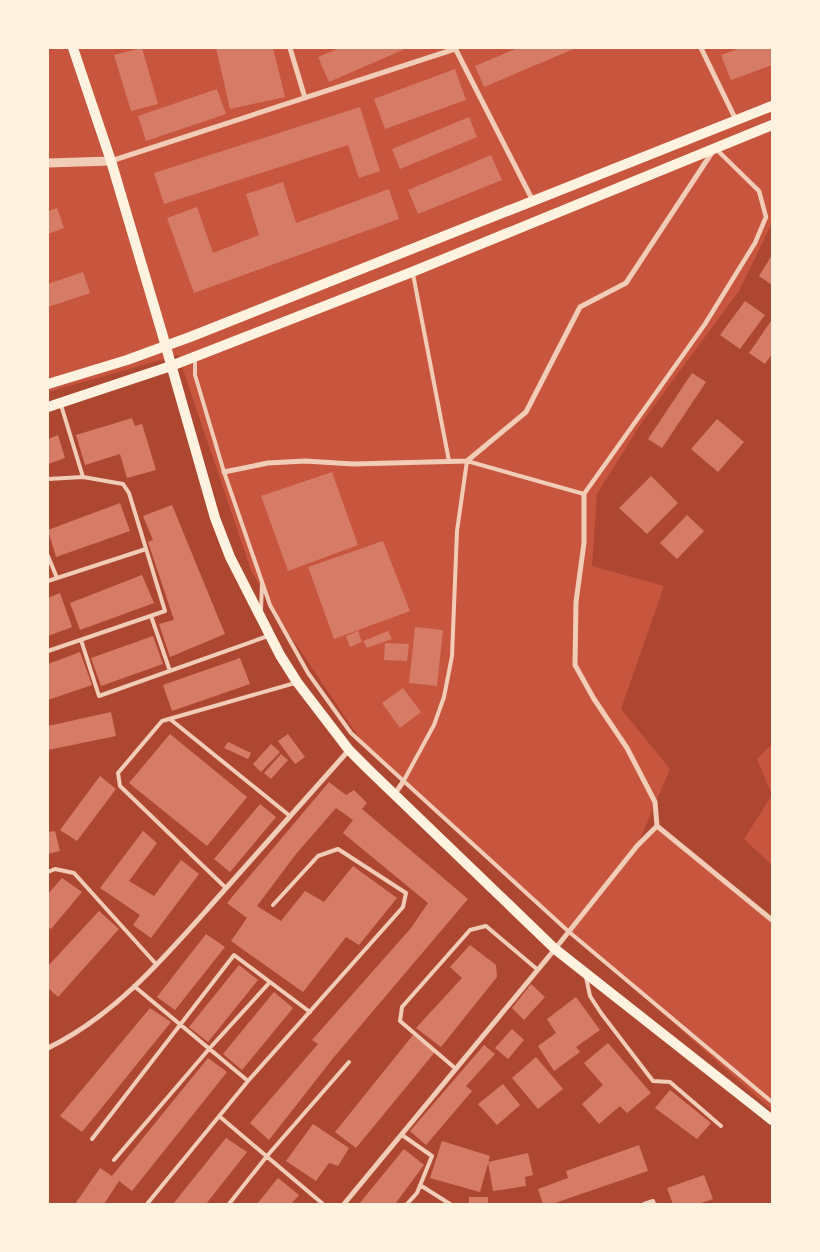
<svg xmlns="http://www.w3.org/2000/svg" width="820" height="1252" font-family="'Asap Condensed',sans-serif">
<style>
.green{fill:#ae4732}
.building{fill:#d67c66}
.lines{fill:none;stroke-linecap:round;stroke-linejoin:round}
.service{stroke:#f1ccb7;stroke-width:4}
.pedestrian{stroke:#f1ccb7;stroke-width:4.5}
.minor{stroke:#f1ccb7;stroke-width:5}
.tertiary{stroke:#f1ccb7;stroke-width:9}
.secondary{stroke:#fff3e0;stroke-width:10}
</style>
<rect width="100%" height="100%" fill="#c8553d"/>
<!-- green -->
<path class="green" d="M 772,223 L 772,744 L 757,759 L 772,795 L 744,839 L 772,865 L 772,920 L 657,827 L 637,846 L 670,769 L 621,709 L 664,586 L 592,566 L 597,494 L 642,422 L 739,291 Z
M 178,355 L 251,570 L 277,616 L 366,748 L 430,808 L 772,1110 L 772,1204 L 48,1204 L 48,392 Z"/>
<!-- building -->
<path class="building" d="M 142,48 L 158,104 L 131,111 L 114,55 Z
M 216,48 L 273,48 L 285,97 L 230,109 Z
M 340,48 L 407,48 L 329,82 L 318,57 Z
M 518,48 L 576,48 L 484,87 L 475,66 Z
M 741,48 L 772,48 L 772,65 L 731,80 L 721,55 Z
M 455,69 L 466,100 L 385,129 L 374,99 Z
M 217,89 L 226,114 L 146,141 L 138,116 Z
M 360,107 L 380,171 L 359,178 L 348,145 L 164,204 L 154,173 Z
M 469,117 L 477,137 L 400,169 L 392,149 Z
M 491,155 L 502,180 L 418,214 L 408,190 Z
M 283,182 L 296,223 L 389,189 L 399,219 L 194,293 L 167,218 L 197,207 L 213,253 L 259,235 L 246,194 Z
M 57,208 L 64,228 L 48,234 L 48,211 Z
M 772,255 L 772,285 L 759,276 Z
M 83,272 L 90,293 L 48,307 L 48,284 Z
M 745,301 L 765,315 L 740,349 L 720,335 Z
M 771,321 L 772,322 L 772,354 L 765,364 L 749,353 Z
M 692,373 L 706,382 L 662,448 L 648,439 Z
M 132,418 L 135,426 L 142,424 L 156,470 L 127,478 L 120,454 L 85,465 L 76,435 Z
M 717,419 L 744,442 L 718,472 L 691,449 Z
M 58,435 L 65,458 L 48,464 L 48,439 Z
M 332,472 L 358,545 L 288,571 L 261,496 Z
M 651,476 L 678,503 L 647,534 L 619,508 Z
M 120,503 L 130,531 L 56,557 L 48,530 Z
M 172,505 L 225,634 L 170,657 L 159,624 L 174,620 L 148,542 L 153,540 L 143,516 Z
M 687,515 L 704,531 L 677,559 L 660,543 Z
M 383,541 L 410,611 L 334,639 L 308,567 Z
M 142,575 L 154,603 L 80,630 L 70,603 Z
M 60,593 L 72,627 L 48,636 L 48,598 Z
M 415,627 L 443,630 L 437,686 L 409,683 Z
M 358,631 L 362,642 L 350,647 L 346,636 Z
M 388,631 L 392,639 L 367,648 L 363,641 Z
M 153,636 L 163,664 L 101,686 L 91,658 Z
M 385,643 L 409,644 L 407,661 L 384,660 Z
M 80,652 L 92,685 L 48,700 L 48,664 Z
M 240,658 L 250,684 L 172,711 L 163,685 Z
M 403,688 L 421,712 L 400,728 L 382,703 Z
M 111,712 L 116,736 L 48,750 L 48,726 Z
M 170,734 L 247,797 L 207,846 L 129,783 Z
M 288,734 L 305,757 L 295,764 L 278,741 Z
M 228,742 L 251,753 L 248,759 L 224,748 Z
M 271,744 L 280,752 L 261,772 L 253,764 Z
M 281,754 L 288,760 L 271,779 L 264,773 Z
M 100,776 L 116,789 L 77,841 L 60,830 Z
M 329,782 L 346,795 L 354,790 L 367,803 L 362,809 L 468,899 L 334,1057 L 269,1140 L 250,1123 L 318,1044 L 312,1040 L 411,928 L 428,903 L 343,833 L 353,820 L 336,808 L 296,854 L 257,906 L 281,921 L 305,891 L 324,902 L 353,866 L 397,898 L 359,945 L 346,937 L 303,992 L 231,941 L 247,918 L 227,903 Z
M 260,804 L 276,817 L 230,872 L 214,859 Z
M 55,831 L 60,851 L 48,854 L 48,832 Z
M 143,831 L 157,843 L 129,881 L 154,896 L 181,860 L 199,874 L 151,938 L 133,925 L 140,915 L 100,888 Z
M 62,878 L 82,892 L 51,929 L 48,927 L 48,894 Z
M 99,911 L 119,929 L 58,997 L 48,988 L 48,966 Z
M 206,934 L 225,947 L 175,1010 L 157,997 Z
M 470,945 L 496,965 L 497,977 L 441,1047 L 416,1028 L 462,978 L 450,967 Z
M 239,965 L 258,980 L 208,1042 L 189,1027 Z
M 531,984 L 545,997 L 524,1020 L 512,1008 Z
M 274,992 L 293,1008 L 242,1070 L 223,1054 Z
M 576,997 L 600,1030 L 576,1047 L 580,1052 L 554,1071 L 538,1046 L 556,1033 L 547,1019 Z
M 150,1008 L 171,1022 L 82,1132 L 60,1116 Z
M 512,1029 L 524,1040 L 508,1059 L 495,1048 Z
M 413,1035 L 435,1052 L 356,1148 L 335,1132 Z
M 608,1043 L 651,1093 L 627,1113 L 620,1106 L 599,1124 L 582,1104 L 603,1085 L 584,1063 Z
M 484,1045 L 495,1054 L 466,1086 L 472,1091 L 426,1145 L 410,1131 Z
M 536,1057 L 563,1089 L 538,1109 L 512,1078 Z
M 208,1058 L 227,1072 L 132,1191 L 119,1181 L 104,1204 L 75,1204 L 100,1168 L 112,1176 Z
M 503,1084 L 520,1105 L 497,1125 L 478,1104 Z
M 670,1090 L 711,1123 L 697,1139 L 655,1108 Z
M 313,1124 L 349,1148 L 338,1166 L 329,1163 L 316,1181 L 286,1161 Z
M 226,1138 L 247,1152 L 206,1204 L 173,1204 Z
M 442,1141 L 490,1156 L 480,1192 L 430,1178 Z
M 639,1145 L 648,1171 L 552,1204 L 543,1204 L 538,1189 L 568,1178 L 566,1171 Z
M 404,1149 L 424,1165 L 395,1204 L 359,1204 Z
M 528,1153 L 533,1175 L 525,1177 L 526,1186 L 493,1191 L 488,1162 Z
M 704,1175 L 713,1199 L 698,1204 L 673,1204 L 667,1188 Z
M 278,1178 L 299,1195 L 291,1204 L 257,1204 Z
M 469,1197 L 488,1197 L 488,1204 L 469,1204 Z"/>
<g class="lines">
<!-- service -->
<path class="service" d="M 413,274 L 449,461
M 195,359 L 195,375 L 224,472 L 270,605 L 308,673 L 351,733 L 568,931 L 772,1102
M 61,405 L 83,477
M 48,479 L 83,477 L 123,484 L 129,493 L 165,611 L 48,651
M 48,556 L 57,578
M 48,581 L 146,549
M 261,611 L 262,583
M 151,616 L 170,671
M 81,640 L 99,696 L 268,636
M 170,719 L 290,816
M 403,782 L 434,725 L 444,697 L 452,656 L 457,531 L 467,461 L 584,494
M 48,872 L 55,869 L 74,873 L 156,964
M 226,888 L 120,786 L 118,773 L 162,721 L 295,683
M 586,977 L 590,996 L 601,1013 L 653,1081 L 670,1082 L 721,1126
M 134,986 L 248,1081 L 147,1204
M 456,1069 L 400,1021 L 402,1007 L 470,930 L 486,926 L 538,970
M 248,1081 L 403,907 L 406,893 L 338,849 L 318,856 L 273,905
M 219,1116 L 323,1204
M 402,1135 L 432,1156 L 417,1193 L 407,1204
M 92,1139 L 234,955 L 310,1012
M 114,1160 L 209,1049 L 270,982
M 420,1185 L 450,1204
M 229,1204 L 267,1156 L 349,1062
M 644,1204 L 653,1201 L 654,1204"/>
<!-- pedestrian -->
<path class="pedestrian" d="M 584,494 L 705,324 L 755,243 L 766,217 L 759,191 L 716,149"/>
<!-- minor -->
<path class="minor" d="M 290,48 L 305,98
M 455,48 L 533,201
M 701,48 L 736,120
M 111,161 L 455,49
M 224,472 L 268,463 L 305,461 L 353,464 L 467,461 L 526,412 L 580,307 L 626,283 L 713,151
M 584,494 L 584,543 L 576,602 L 575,665 L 594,699 L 627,748 L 655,802 L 657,826
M 394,795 L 403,782
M 48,1048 C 118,1014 169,952 220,895 C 263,847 306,798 349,750
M 344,1204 L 555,949 L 637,846 L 657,826 L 772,920"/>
<!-- tertiary -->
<path class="tertiary" d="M 48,163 L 111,161"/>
<!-- secondary -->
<path class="secondary" d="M 73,48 L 111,161 L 162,333 L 215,518 L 230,557 L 280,655 L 297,682 L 349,750 L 368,769 L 555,949 L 772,1120
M 48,384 L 127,360 L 190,337 L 772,106
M 48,407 L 171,366 L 412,272 L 772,125"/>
</g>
<!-- border -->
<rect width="820" height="1252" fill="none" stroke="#fff3e0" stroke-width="98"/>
</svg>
